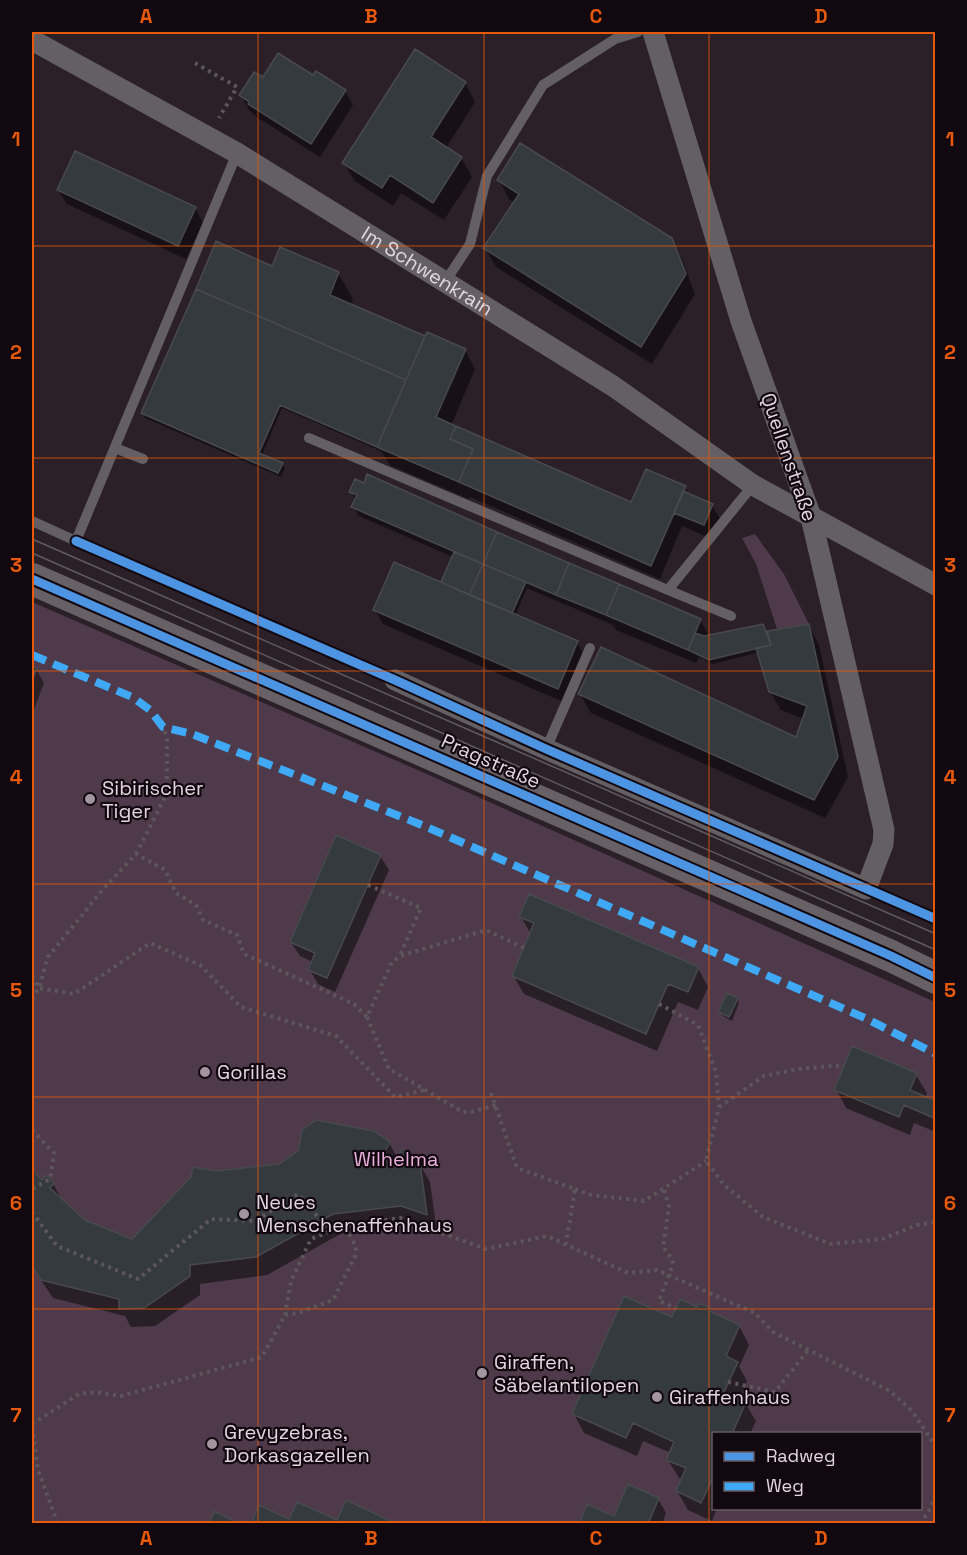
<svg xmlns="http://www.w3.org/2000/svg" width="967" height="1555" font-family="'Space Grotesk',sans-serif">
<style>
.green{fill:#4e3a4a;fill-rule:evenodd}
.shadow{fill:#0007}
.building{fill:#353a3e;stroke:#484a4e;stroke-width:1.5}
.lines{fill:none;stroke-linecap:round;stroke-linejoin:round}
.path{stroke:#5d575c;stroke-width:4;stroke-dasharray:3 4.5;stroke-linecap:butt}
.service{stroke:#635f62;stroke-width:10}
.minor{stroke:#635f62;stroke-width:21}
.secondary{stroke:#676065;stroke-width:32}
.tram{stroke:#615a5f;stroke-width:1.5}
.quiet{stroke:#3fa9f5;stroke-width:8;stroke-dasharray:15 8;stroke-linecap:butt}
.cycleway-casing{stroke:#120910;stroke-width:13}
.cycleway{stroke:#4d94e3;stroke-width:9}
.grid{fill:none;stroke:#e8590c;stroke-width:1.5;stroke-opacity:0.55}
.poi-dot{fill:#a395a0;stroke:#120910;stroke-width:2}
.labels{text-anchor:middle;dominant-baseline:central;stroke-width:4.5;stroke-linejoin:round;paint-order:stroke}
.street-label{font-size:20px;fill:#e4d5e0;stroke:#120910}
.poi-label{font-size:20px;fill:#e4d5e0;stroke:#120910;text-anchor:start}
.park-label{font-size:20px;fill:#e9aedb;stroke:#120910}
.neatline{fill:none;stroke:#e8590c;stroke-width:2}
.grid-label{font-size:20px;text-anchor:middle;font-weight:bold;fill:#e8590c}
</style>
<rect width="100%" height="100%" fill="#2b1f28"/>
<!-- green -->
<path class="green" d="M 755,534 L 784,574 L 809,624 L 777,629 L 756,564 L 742,538 Z
M 32,602 L 420,771 L 935,1002 L 935,1523 L 32,1523 ZM 714,1434 L 920,1434 L 920,1508 L 714,1508 Z"/>
<!-- shadow -->
<path class="shadow" d="M 313,77 L 345,91 L 353,105 L 320,157 L 258,118 L 249,110 L 241,95 L 263,79 Z
M 465,83 L 475,102 L 446,148 L 461,158 L 472,177 L 444,220 L 401,193 L 393,206 L 355,181 L 344,163 Z
M 499,180 L 671,239 L 682,259 L 695,294 L 652,364 L 496,267 L 485,248 L 515,203 L 509,199 Z
M 58,190 L 195,208 L 203,223 L 186,259 L 67,204 Z
M 273,268 L 338,273 L 353,299 L 350,305 L 424,337 L 425,339 L 465,350 L 475,369 L 451,426 L 632,504 L 685,487 L 689,496 L 712,505 L 720,519 L 712,539 L 682,526 L 660,579 L 470,497 L 469,499 L 390,465 L 381,451 L 282,408 L 262,455 L 282,464 L 285,468 L 281,477 L 145,418 L 143,413 Z
M 351,492 L 618,586 L 700,620 L 708,634 L 707,637 L 766,633 L 809,626 L 819,645 L 848,777 L 825,818 L 591,713 L 580,694 L 796,739 L 804,719 L 781,710 L 770,691 L 759,652 L 713,664 L 699,657 L 696,663 L 616,630 L 613,625 L 527,588 L 515,616 L 577,643 L 585,657 L 566,703 L 383,624 L 375,610 L 444,586 L 442,582 L 453,557 L 359,516 L 353,507 L 356,500 Z
M 32,667 L 36,669 L 44,683 L 32,715 Z
M 380,856 L 389,870 L 335,992 L 318,984 L 310,970 L 313,962 L 300,956 L 291,942 Z
M 521,917 L 698,968 L 708,987 L 698,1010 L 678,1002 L 657,1051 L 524,994 L 513,975 L 531,934 Z
M 737,999 L 739,1003 L 732,1021 L 723,1016 L 720,1012 Z
M 853,1048 L 916,1075 L 927,1093 L 925,1098 L 936,1102 L 936,1132 L 914,1123 L 910,1135 L 846,1108 L 836,1089 Z
M 389,1143 L 398,1159 L 419,1163 L 430,1182 L 437,1232 L 413,1224 L 344,1232 L 267,1275 L 200,1284 L 200,1295 L 155,1326 L 131,1327 L 125,1316 L 53,1298 L 32,1267 L 32,1172 L 43,1182 L 53,1184 L 64,1203 L 84,1221 L 133,1240 L 217,1172 L 279,1165 Z
M 698,1309 L 712,1310 L 715,1316 L 739,1326 L 749,1345 L 739,1367 L 747,1381 L 739,1400 L 745,1403 L 756,1421 L 750,1434 L 714,1434 L 714,1508 L 717,1508 L 712,1521 L 688,1510 L 677,1491 L 683,1480 L 679,1478 L 668,1460 L 671,1453 L 643,1441 L 637,1456 L 584,1433 L 574,1414 L 673,1319 Z
M 658,1499 L 666,1513 L 662,1524 L 580,1524 L 615,1518 Z"/>
<!-- building -->
<path class="building" d="M 415,49 L 466,82 L 431,137 L 462,157 L 433,203 L 390,175 L 382,188 L 342,163 Z
M 278,53 L 313,75 L 316,71 L 346,90 L 311,144 L 248,104 L 249,102 L 239,95 L 254,72 L 263,77 Z
M 520,143 L 672,238 L 686,274 L 641,347 L 483,248 L 519,194 L 497,180 Z
M 75,151 L 196,207 L 178,246 L 57,190 Z
M 216,241 L 272,266 L 280,247 L 339,272 L 330,295 L 425,336 L 406,380 L 196,289 Z
M 196,289 L 406,380 L 377,447 L 280,405 L 259,453 L 283,463 L 278,473 L 141,413 Z
M 427,332 L 466,349 L 436,417 L 456,426 L 450,439 L 473,449 L 459,482 L 377,447 Z
M 456,426 L 631,502 L 646,469 L 686,486 L 651,566 L 459,482 L 473,449 L 450,439 Z
M 367,474 L 497,532 L 483,564 L 351,507 L 357,495 L 349,492 L 355,479 L 364,483 Z
M 683,491 L 713,504 L 704,525 L 674,513 Z
M 497,532 L 569,563 L 556,595 L 483,564 Z
M 454,552 L 483,564 L 469,595 L 441,582 Z
M 394,562 L 578,641 L 558,689 L 373,610 Z
M 569,563 L 619,584 L 606,615 L 556,595 Z
M 483,564 L 526,582 L 512,613 L 469,595 Z
M 619,584 L 701,619 L 688,650 L 606,615 Z
M 763,624 L 771,645 L 709,660 L 688,650 L 695,633 L 704,636 Z
M 809,624 L 838,757 L 814,800 L 578,694 L 601,647 L 796,737 L 807,706 L 769,692 L 756,648 L 771,645 L 767,631 Z
M 32,666 L 37,668 L 32,681 Z
M 336,835 L 381,855 L 327,978 L 308,970 L 315,953 L 290,942 Z
M 529,894 L 699,967 L 688,992 L 668,984 L 646,1034 L 512,976 L 534,923 L 519,917 Z
M 727,993 L 738,998 L 729,1017 L 718,1012 Z
M 852,1046 L 917,1073 L 910,1090 L 936,1101 L 936,1119 L 904,1105 L 899,1117 L 834,1090 Z
M 316,1120 L 374,1131 L 390,1142 L 383,1155 L 394,1162 L 402,1149 L 420,1162 L 427,1215 L 401,1206 L 333,1214 L 256,1257 L 190,1265 L 190,1276 L 144,1308 L 119,1309 L 119,1299 L 41,1280 L 32,1266 L 32,1170 L 42,1180 L 46,1175 L 54,1183 L 50,1188 L 85,1220 L 132,1239 L 191,1177 L 193,1167 L 217,1171 L 279,1164 L 298,1151 L 302,1130 Z
M 624,1296 L 672,1317 L 680,1299 L 697,1307 L 699,1303 L 713,1309 L 711,1312 L 740,1325 L 726,1356 L 738,1362 L 724,1392 L 746,1402 L 732,1434 L 714,1434 L 714,1475 L 701,1503 L 676,1491 L 686,1468 L 666,1460 L 674,1442 L 633,1423 L 626,1438 L 572,1414 Z
M 628,1484 L 659,1498 L 648,1524 L 579,1524 L 587,1504 L 614,1516 Z
M 346,1500 L 397,1524 L 251,1524 L 259,1505 L 289,1519 L 297,1502 L 337,1520 Z
M 214,1511 L 240,1524 L 209,1524 Z"/>
<g class="lines">
<!-- path -->
<path class="path" d="M 195,63 L 237,87 L 219,118
M 136,854 L 167,793 L 167,738 L 163,727
M 368,885 L 421,908 L 400,955
M 32,976 L 39,988 L 74,994 L 150,943 L 200,965 L 241,1007 L 336,1036 L 395,1097 L 425,1090
M 32,999 L 39,988 L 48,957 L 104,888 L 136,854 L 165,870 L 176,893 L 196,905 L 203,920 L 237,935 L 244,954 L 354,1004 L 367,1017 L 392,962 L 400,956 L 486,930 L 524,948
M 659,1004 L 698,1025 L 716,1072 L 719,1107 L 706,1161 L 724,1185 L 763,1217 L 830,1244 L 882,1239 L 917,1225 L 936,1222
M 367,1017 L 389,1069 L 463,1112 L 471,1112 L 496,1105
M 491,1093 L 517,1168 L 575,1189 L 566,1244
M 719,1107 L 764,1076 L 799,1069 L 844,1065
M 32,1130 L 54,1153 L 50,1179 L 32,1189
M 575,1189 L 591,1195 L 644,1201 L 706,1161
M 664,1190 L 669,1206 L 663,1247 L 672,1259 L 673,1264 L 659,1301 L 676,1308
M 32,1212 L 57,1246 L 138,1279 L 211,1219 L 255,1221 L 298,1194 L 330,1231
M 285,1315 L 291,1281 L 311,1239 L 344,1226 L 400,1218 L 486,1249 L 547,1236 L 628,1273 L 657,1270 L 755,1313 L 773,1332 L 890,1391 L 912,1411 L 936,1447
M 728,1382 L 775,1392 L 809,1349
M 32,1424 L 79,1394 L 97,1392 L 121,1396 L 262,1357 L 285,1315 L 298,1313 L 333,1300 L 355,1256 L 356,1247 L 345,1226
M 32,1427 L 38,1470 L 58,1524
M 920,1524 L 929,1511 L 936,1494"/>
<!-- service -->
<path class="service" d="M 445,282 L 470,244 L 487,176 L 543,85 L 615,39 L 638,32
M 309,438 L 668,590 L 753,485
M 115,448 L 143,459
M 32,521 L 76,541 L 237,153
M 668,590 L 731,616
M 546,749 L 590,648"/>
<!-- minor -->
<g class="minor">
<path id="s1" d="M 32,40 L 237,153 L 613,386 L 753,485 L 936,585"/>
<path d="M 395,680 L 546,749 L 866,889 L 883,844 L 884,830 L 811,517 L 741,321 L 653,32"/>
</g>
<!-- secondary -->
<path class="secondary" d="M 32,579 L 891,956 L 936,978"/>
<!-- tram -->
<path class="tram" d="M 32,539 L 936,934
M 32,553 L 936,950"/>
<!-- quiet -->
<path class="quiet" d="M 32,655 L 132,697 L 150,710 L 163,727 L 192,734 L 422,825 L 865,1018 L 936,1054"/>
<defs>
<path id="cycleway" d="M 76,541 L 395,680 L 546,749 L 936,919
M 32,579 L 891,956 L 936,978"/>
</defs>
<!-- cycleway casing -->
<use href="#cycleway" class="cycleway-casing"/>
<!-- cycleway -->
<use href="#cycleway" class="cycleway"/>
</g>
<!-- grid -->
<path class="grid" d="M 258,32 L 258,1524M 484,32 L 484,1524M 709,32 L 709,1524M 32,246 L 936,246M 32,458 L 936,458M 32,671 L 936,671M 32,884 L 936,884M 32,1097 L 936,1097M 32,1309 L 936,1309"/>
<!-- markers -->
<g class="poi-dot">
<circle cx="90" cy="799" r="6"/>
<circle cx="205" cy="1072" r="6"/>
<circle cx="244" cy="1214" r="6"/>
<circle cx="482" cy="1373" r="6"/>
<circle cx="657" cy="1397" r="6"/>
<circle cx="212" cy="1444" r="6"/>
</g>
<g class="labels">
<!-- street labels -->
<g class="street-label">
<text stroke="none"><textPath href="#s1" startOffset="458">Im Schwenkrain</textPath></text>
<text transform="translate(789 457) rotate(71)">Quellenstraße</text>
<text transform="translate(491 761) rotate(24)">Pragstraße</text>
</g>
<!-- poi labels -->
<g class="poi-label">
<text x="102" y="788">Sibirischer<tspan x="102" dy="23">Tiger</tspan></text>
<text x="217" y="1072">Gorillas</text>
<text x="256" y="1202">Neues<tspan x="256" dy="23">Menschenaffenhaus</tspan></text>
<text x="494" y="1362">Giraffen,<tspan x="494" dy="23">Säbelantilopen</tspan></text>
<text x="669" y="1397">Giraffenhaus</text>
<text x="224" y="1432">Grevyzebras,<tspan x="224" dy="23">Dorkasgazellen</tspan></text>
</g>
<!-- park labels -->
<g class="park-label">
<text x="396" y="1159">Wilhelma</text>
</g>
</g>
<!-- border -->
<rect width="967" height="1555" fill="none" stroke="#120910" stroke-width="66"/>
<!-- legend -->
<rect x="712" y="1432" width="210" height="78" fill="#120910" stroke="#665b63" stroke-width="1.5"/>
<rect x="724" y="1452" width="30" height="9" fill="#4d94e3" stroke="#665b63" stroke-width="1.5"/>
<text x="766" y="1462" font-size="18" fill="#e4d5e0">Radweg</text>
<rect x="724" y="1482" width="30" height="9" fill="#3fa9f5" stroke="#665b63" stroke-width="1.5"/>
<text x="766" y="1492" font-size="18" fill="#e4d5e0">Weg</text>
<rect x="33" y="33" width="901" height="1489" class="neatline"/>
<g class="grid-label">
<text x="146" y="23">A</text>
<text x="371" y="23">B</text>
<text x="596" y="23">C</text>
<text x="821" y="23">D</text>
<text x="16" y="146">1</text>
<text x="950" y="146">1</text>
<text x="16" y="359">2</text>
<text x="950" y="359">2</text>
<text x="16" y="572">3</text>
<text x="950" y="572">3</text>
<text x="16" y="784">4</text>
<text x="950" y="784">4</text>
<text x="16" y="997">5</text>
<text x="950" y="997">5</text>
<text x="16" y="1210">6</text>
<text x="950" y="1210">6</text>
<text x="16" y="1422">7</text>
<text x="950" y="1422">7</text>
<text x="146" y="1545">A</text>
<text x="371" y="1545">B</text>
<text x="596" y="1545">C</text>
<text x="821" y="1545">D</text>
</g>
</svg>
